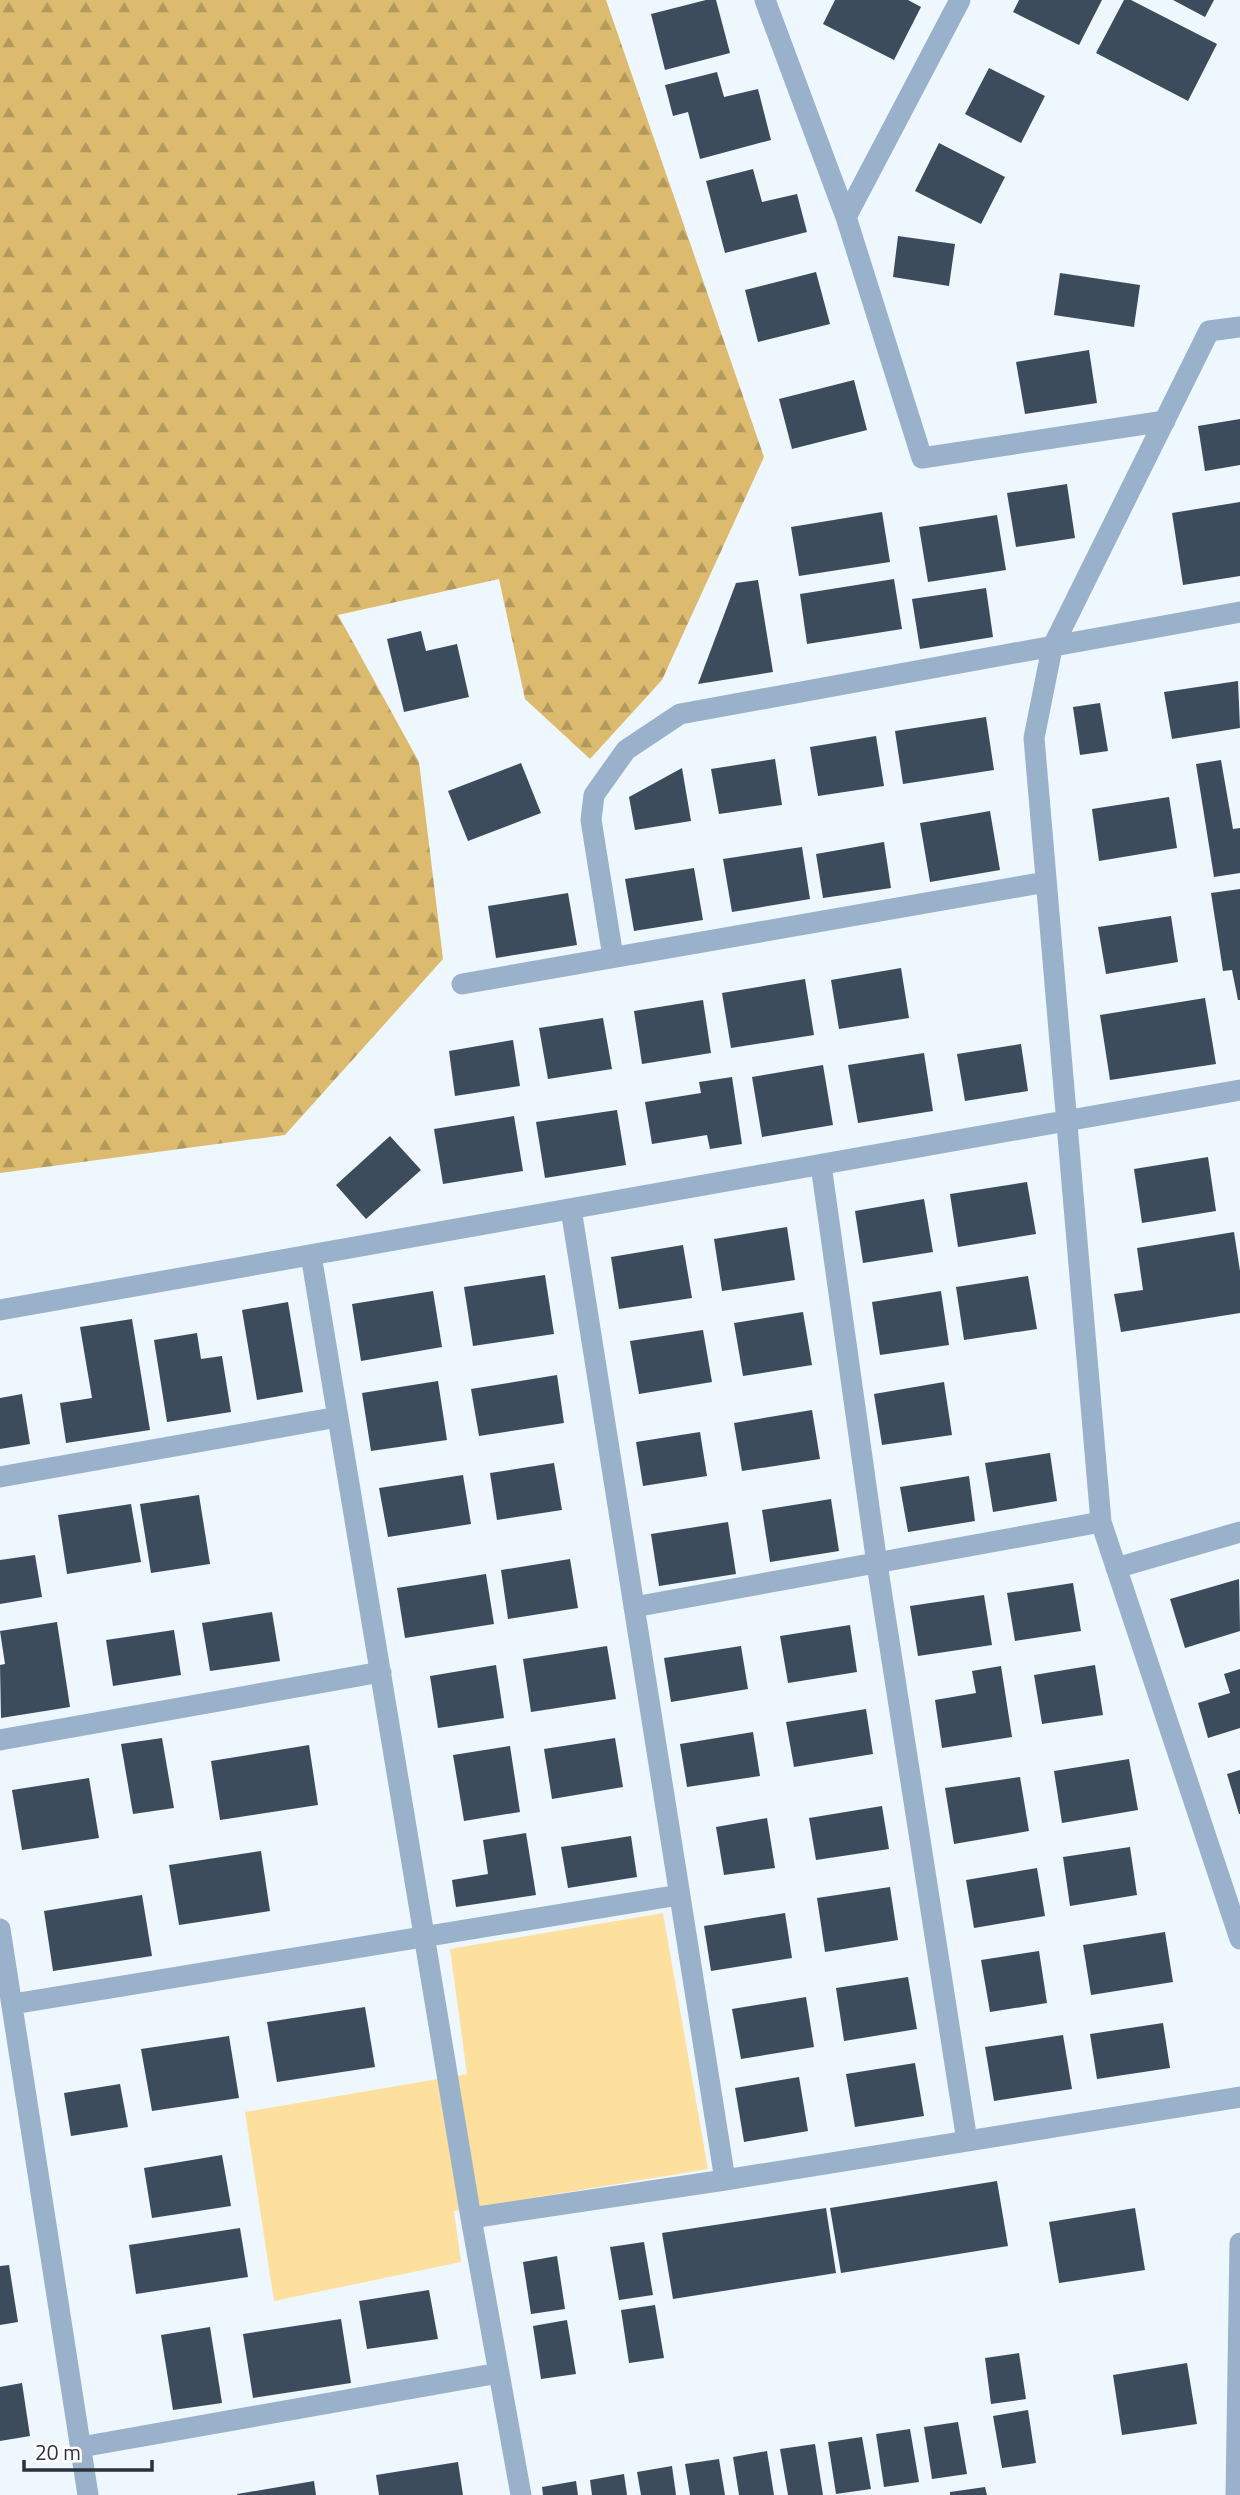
<svg xmlns="http://www.w3.org/2000/svg" width="1240" height="2495" font-family="'Titillium Web',sans-serif">
<style>
.forest{fill:url(#forest-firs)}
.park{fill:#fee09e}
.building{fill:#3c4c5d}
.lines{fill:none;stroke-linecap:round;stroke-linejoin:round}
.street{stroke:#99b1cb;stroke-width:21}
</style>
<defs>
<pattern id="forest-firs" width="22" height="20" patternUnits="userSpaceOnUse" patternTransform="scale(1.75)"><rect width="22" height="20" fill="#dcbb6f"/><path d="M5 1l3.5 6h-7zM16 11l3.5 6h-7z" fill="#b3995c"/></pattern>
</defs>
<rect width="100%" height="100%" fill="#eef6fe"/>
<!-- forest -->
<path class="forest" d="M 0,0 L 606,0 L 764,457 L 662,680 L 590,759 L 525,699 L 499,579 L 338,615 L 419,762 L 443,959 L 285,1135 L 0,1173 Z"/>
<!-- park -->
<path class="park" d="M 663,1913 L 708,2169 L 454,2211 L 461,2262 L 274,2301 L 245,2112 L 467,2074 L 450,1949 Z"/>
<!-- building -->
<path class="building" d="M 706,0 L 716,0 L 730,53 L 665,70 L 651,14 Z
M 835,0 L 908,0 L 921,7 L 894,60 L 823,24 Z
M 1019,0 L 1102,0 L 1079,45 L 1013,12 Z
M 1124,0 L 1131,0 L 1217,44 L 1188,101 L 1096,53 Z
M 1173,0 L 1214,0 L 1205,17 Z
M 989,68 L 1045,96 L 1021,143 L 965,114 Z
M 717,72 L 724,97 L 758,89 L 771,140 L 700,159 L 688,112 L 673,116 L 665,85 Z
M 939,143 L 1005,177 L 981,224 L 915,191 Z
M 753,169 L 762,202 L 797,194 L 807,232 L 725,253 L 706,181 Z
M 898,236 L 955,244 L 949,286 L 893,277 Z
M 816,272 L 830,324 L 758,342 L 745,290 Z
M 1060,273 L 1140,285 L 1134,327 L 1054,315 Z
M 1089,350 L 1097,403 L 1025,414 L 1016,362 Z
M 854,380 L 867,430 L 792,449 L 779,399 Z
M 1240,419 L 1240,465 L 1205,471 L 1198,426 Z
M 1067,484 L 1075,538 L 1016,547 L 1007,493 Z
M 1240,502 L 1240,576 L 1183,585 L 1172,513 Z
M 882,512 L 890,562 L 799,576 L 791,527 Z
M 997,515 L 1006,570 L 928,582 L 919,527 Z
M 894,579 L 902,629 L 807,644 L 800,594 Z
M 758,580 L 773,672 L 698,684 L 736,583 Z
M 986,588 L 993,637 L 920,649 L 912,599 Z
M 421,631 L 426,651 L 457,644 L 469,697 L 404,712 L 387,639 Z
M 1238,681 L 1240,728 L 1172,739 L 1164,692 Z
M 1100,703 L 1108,751 L 1080,755 L 1073,707 Z
M 986,717 L 994,770 L 903,784 L 895,731 Z
M 876,736 L 884,786 L 818,796 L 810,747 Z
M 775,759 L 782,805 L 719,814 L 711,769 Z
M 1221,760 L 1233,829 L 1240,828 L 1240,873 L 1214,877 L 1196,764 Z
M 521,763 L 541,813 L 468,841 L 448,791 Z
M 682,768 L 691,821 L 635,830 L 629,797 Z
M 1169,797 L 1177,848 L 1099,861 L 1092,809 Z
M 990,811 L 1000,870 L 930,882 L 920,823 Z
M 884,842 L 891,888 L 823,898 L 816,854 Z
M 802,847 L 810,899 L 732,912 L 723,859 Z
M 694,868 L 703,920 L 634,931 L 625,879 Z
M 1240,889 L 1240,1000 L 1238,1000 L 1232,970 L 1223,971 L 1211,893 Z
M 568,893 L 577,945 L 496,958 L 488,906 Z
M 1171,916 L 1178,962 L 1106,974 L 1098,927 Z
M 901,968 L 909,1018 L 839,1029 L 831,980 Z
M 805,979 L 814,1035 L 731,1048 L 722,993 Z
M 1205,998 L 1216,1064 L 1110,1080 L 1100,1015 Z
M 703,1000 L 711,1053 L 642,1064 L 634,1011 Z
M 603,1018 L 612,1069 L 548,1079 L 539,1028 Z
M 513,1040 L 520,1086 L 455,1096 L 449,1051 Z
M 1021,1044 L 1028,1091 L 965,1101 L 957,1054 Z
M 924,1053 L 933,1111 L 858,1123 L 848,1065 Z
M 823,1065 L 833,1125 L 762,1137 L 752,1077 Z
M 732,1077 L 742,1144 L 710,1149 L 707,1135 L 652,1144 L 645,1102 L 701,1093 L 699,1082 Z
M 617,1110 L 626,1165 L 545,1178 L 536,1122 Z
M 514,1116 L 523,1171 L 443,1184 L 434,1129 Z
M 390,1136 L 421,1170 L 366,1219 L 336,1185 Z
M 1208,1157 L 1216,1211 L 1142,1223 L 1134,1169 Z
M 1027,1182 L 1036,1234 L 958,1247 L 950,1194 Z
M 924,1199 L 933,1252 L 863,1263 L 855,1211 Z
M 787,1227 L 795,1280 L 722,1291 L 714,1239 Z
M 1234,1232 L 1240,1271 L 1240,1313 L 1121,1332 L 1114,1294 L 1143,1290 L 1137,1248 Z
M 683,1245 L 692,1298 L 619,1309 L 611,1257 Z
M 545,1275 L 554,1334 L 473,1346 L 464,1287 Z
M 1028,1276 L 1037,1329 L 964,1340 L 956,1287 Z
M 433,1291 L 442,1347 L 361,1361 L 352,1304 Z
M 941,1291 L 949,1345 L 880,1355 L 872,1302 Z
M 288,1302 L 303,1392 L 257,1400 L 242,1310 Z
M 803,1312 L 812,1365 L 743,1376 L 734,1323 Z
M 132,1319 L 150,1430 L 66,1443 L 60,1403 L 92,1398 L 80,1327 Z
M 703,1330 L 712,1382 L 639,1394 L 630,1341 Z
M 197,1333 L 201,1359 L 222,1356 L 231,1412 L 167,1422 L 154,1340 Z
M 557,1375 L 564,1423 L 479,1436 L 471,1389 Z
M 438,1381 L 447,1440 L 371,1451 L 362,1393 Z
M 944,1382 L 952,1435 L 882,1445 L 874,1394 Z
M 22,1394 L 30,1444 L 0,1449 L 0,1398 Z
M 812,1410 L 820,1459 L 742,1471 L 734,1423 Z
M 700,1432 L 707,1476 L 643,1486 L 636,1442 Z
M 1050,1453 L 1057,1501 L 993,1512 L 985,1463 Z
M 554,1463 L 562,1510 L 497,1520 L 490,1473 Z
M 463,1475 L 471,1524 L 388,1537 L 379,1488 Z
M 969,1476 L 975,1521 L 908,1532 L 900,1487 Z
M 199,1495 L 210,1564 L 151,1573 L 140,1504 Z
M 831,1499 L 839,1551 L 770,1562 L 762,1510 Z
M 131,1504 L 141,1562 L 67,1574 L 58,1515 Z
M 728,1522 L 736,1574 L 659,1586 L 651,1534 Z
M 35,1555 L 42,1597 L 0,1604 L 0,1560 Z
M 570,1559 L 578,1608 L 508,1619 L 501,1570 Z
M 486,1574 L 494,1624 L 405,1638 L 397,1588 Z
M 1239,1579 L 1240,1631 L 1185,1648 L 1170,1599 Z
M 1073,1583 L 1081,1631 L 1015,1641 L 1007,1593 Z
M 984,1595 L 992,1645 L 918,1656 L 910,1606 Z
M 272,1612 L 280,1661 L 210,1671 L 202,1623 Z
M 57,1622 L 70,1707 L 1,1718 L 0,1665 L 5,1664 L 0,1631 Z
M 850,1625 L 857,1672 L 788,1683 L 780,1636 Z
M 174,1630 L 181,1675 L 113,1686 L 106,1640 Z
M 607,1646 L 616,1699 L 531,1712 L 523,1659 Z
M 741,1646 L 748,1689 L 671,1702 L 664,1658 Z
M 496,1665 L 504,1718 L 438,1728 L 430,1676 Z
M 1095,1665 L 1103,1715 L 1042,1724 L 1034,1675 Z
M 1001,1666 L 1012,1737 L 942,1748 L 935,1700 L 976,1693 L 972,1671 Z
M 1240,1669 L 1240,1728 L 1208,1738 L 1198,1703 L 1230,1693 L 1224,1674 Z
M 866,1709 L 873,1754 L 794,1767 L 786,1722 Z
M 753,1732 L 760,1776 L 687,1787 L 680,1744 Z
M 162,1738 L 174,1808 L 133,1814 L 121,1744 Z
M 615,1738 L 623,1787 L 552,1799 L 544,1749 Z
M 309,1745 L 318,1805 L 220,1820 L 211,1761 Z
M 510,1746 L 520,1812 L 464,1821 L 453,1755 Z
M 1129,1759 L 1138,1810 L 1062,1823 L 1054,1771 Z
M 1240,1770 L 1240,1814 L 1239,1814 L 1227,1774 Z
M 1020,1777 L 1029,1831 L 954,1844 L 945,1788 Z
M 89,1778 L 99,1838 L 22,1850 L 12,1790 Z
M 882,1806 L 889,1849 L 816,1860 L 809,1818 Z
M 767,1818 L 775,1868 L 724,1875 L 716,1827 Z
M 526,1833 L 536,1895 L 456,1907 L 452,1880 L 488,1874 L 483,1840 Z
M 631,1836 L 637,1877 L 568,1888 L 561,1847 Z
M 1130,1847 L 1137,1895 L 1070,1906 L 1063,1857 Z
M 261,1851 L 270,1911 L 179,1925 L 169,1865 Z
M 1037,1868 L 1045,1916 L 974,1928 L 966,1880 Z
M 890,1887 L 898,1940 L 825,1952 L 817,1898 Z
M 142,1895 L 152,1956 L 53,1971 L 44,1911 Z
M 785,1913 L 792,1958 L 711,1971 L 704,1926 Z
M 1165,1932 L 1173,1982 L 1091,1995 L 1083,1945 Z
M 1039,1951 L 1047,2003 L 990,2012 L 981,1960 Z
M 908,1977 L 917,2029 L 844,2041 L 836,1988 Z
M 806,1997 L 814,2047 L 741,2059 L 732,2009 Z
M 365,2007 L 375,2067 L 277,2082 L 267,2022 Z
M 1163,2023 L 1170,2068 L 1097,2079 L 1090,2034 Z
M 1063,2035 L 1072,2089 L 994,2101 L 985,2047 Z
M 229,2036 L 239,2098 L 152,2111 L 141,2049 Z
M 915,2063 L 924,2116 L 855,2127 L 846,2074 Z
M 799,2077 L 808,2131 L 744,2142 L 735,2088 Z
M 120,2084 L 128,2127 L 71,2136 L 64,2093 Z
M 222,2155 L 231,2206 L 152,2218 L 144,2168 Z
M 997,2181 L 1008,2246 L 841,2273 L 830,2208 Z
M 826,2208 L 836,2273 L 673,2299 L 662,2233 Z
M 1135,2208 L 1145,2270 L 1059,2283 L 1049,2222 Z
M 240,2228 L 248,2277 L 136,2294 L 129,2245 Z
M 644,2242 L 653,2295 L 619,2300 L 610,2247 Z
M 557,2256 L 565,2309 L 531,2314 L 523,2262 Z
M 9,2265 L 18,2322 L 0,2325 L 0,2266 Z
M 429,2290 L 438,2339 L 367,2349 L 359,2301 Z
M 655,2305 L 664,2358 L 629,2363 L 621,2310 Z
M 341,2319 L 351,2383 L 253,2398 L 243,2334 Z
M 567,2320 L 576,2374 L 541,2379 L 533,2326 Z
M 210,2327 L 222,2403 L 173,2410 L 161,2335 Z
M 1019,2353 L 1026,2399 L 991,2404 L 985,2358 Z
M 1187,2363 L 1197,2424 L 1122,2435 L 1113,2375 Z
M 22,2383 L 30,2436 L 0,2441 L 0,2387 Z
M 1028,2410 L 1036,2463 L 1002,2468 L 993,2416 Z
M 958,2422 L 967,2474 L 932,2479 L 924,2427 Z
M 910,2429 L 919,2482 L 884,2487 L 876,2434 Z
M 862,2437 L 871,2489 L 836,2494 L 828,2442 Z
M 815,2444 L 823,2495 L 788,2495 L 780,2449 Z
M 767,2451 L 774,2495 L 739,2495 L 733,2457 Z
M 719,2459 L 725,2495 L 690,2495 L 685,2464 Z
M 458,2462 L 463,2495 L 379,2495 L 376,2475 Z
M 672,2466 L 676,2495 L 641,2495 L 637,2472 Z
M 624,2474 L 627,2495 L 592,2495 L 590,2480 Z
M 314,2481 L 316,2495 L 237,2495 L 237,2494 Z
M 576,2481 L 578,2495 L 543,2495 L 542,2487 Z
M 985,2487 L 987,2495 L 950,2495 L 950,2492 Z"/>
<g class="lines">
<!-- street -->
<path class="street" d="M 765,0 L 846,217 L 922,458 L 1165,421
M 846,217 L 960,0
M 1240,327 L 1209,331 L 1052,648 L 1034,738 L 1101,1522 L 1240,1939
M 613,957 L 591,820 L 594,795 L 626,750 L 680,714 L 1240,612
M 462,984 L 1046,882
M 821,1165 L 877,1564 L 967,2141
M 571,1209 L 725,2180
M 311,1255 L 471,2218 L 521,2495
M 0,1310 L 1240,1090
M 0,1477 L 338,1417
M 1116,1568 L 1240,1532
M 634,1607 L 1101,1522
M 0,1740 L 381,1672
M 0,1929 L 88,2495
M 13,2004 L 679,1895
M 471,2218 L 725,2180 L 1240,2097
M 81,2447 L 499,2373
M 1236,2495 L 1240,2243"/>
</g>
<!-- scale -->
<path d="M24 2460v10h128v-10" fill="none" stroke="#2b323a" stroke-width="3.5"/>
<text x="35" y="2460" font-size="21" fill="#2b323a" stroke="#ffffff" stroke-width="5" paint-order="stroke">20 m</text>
</svg>
